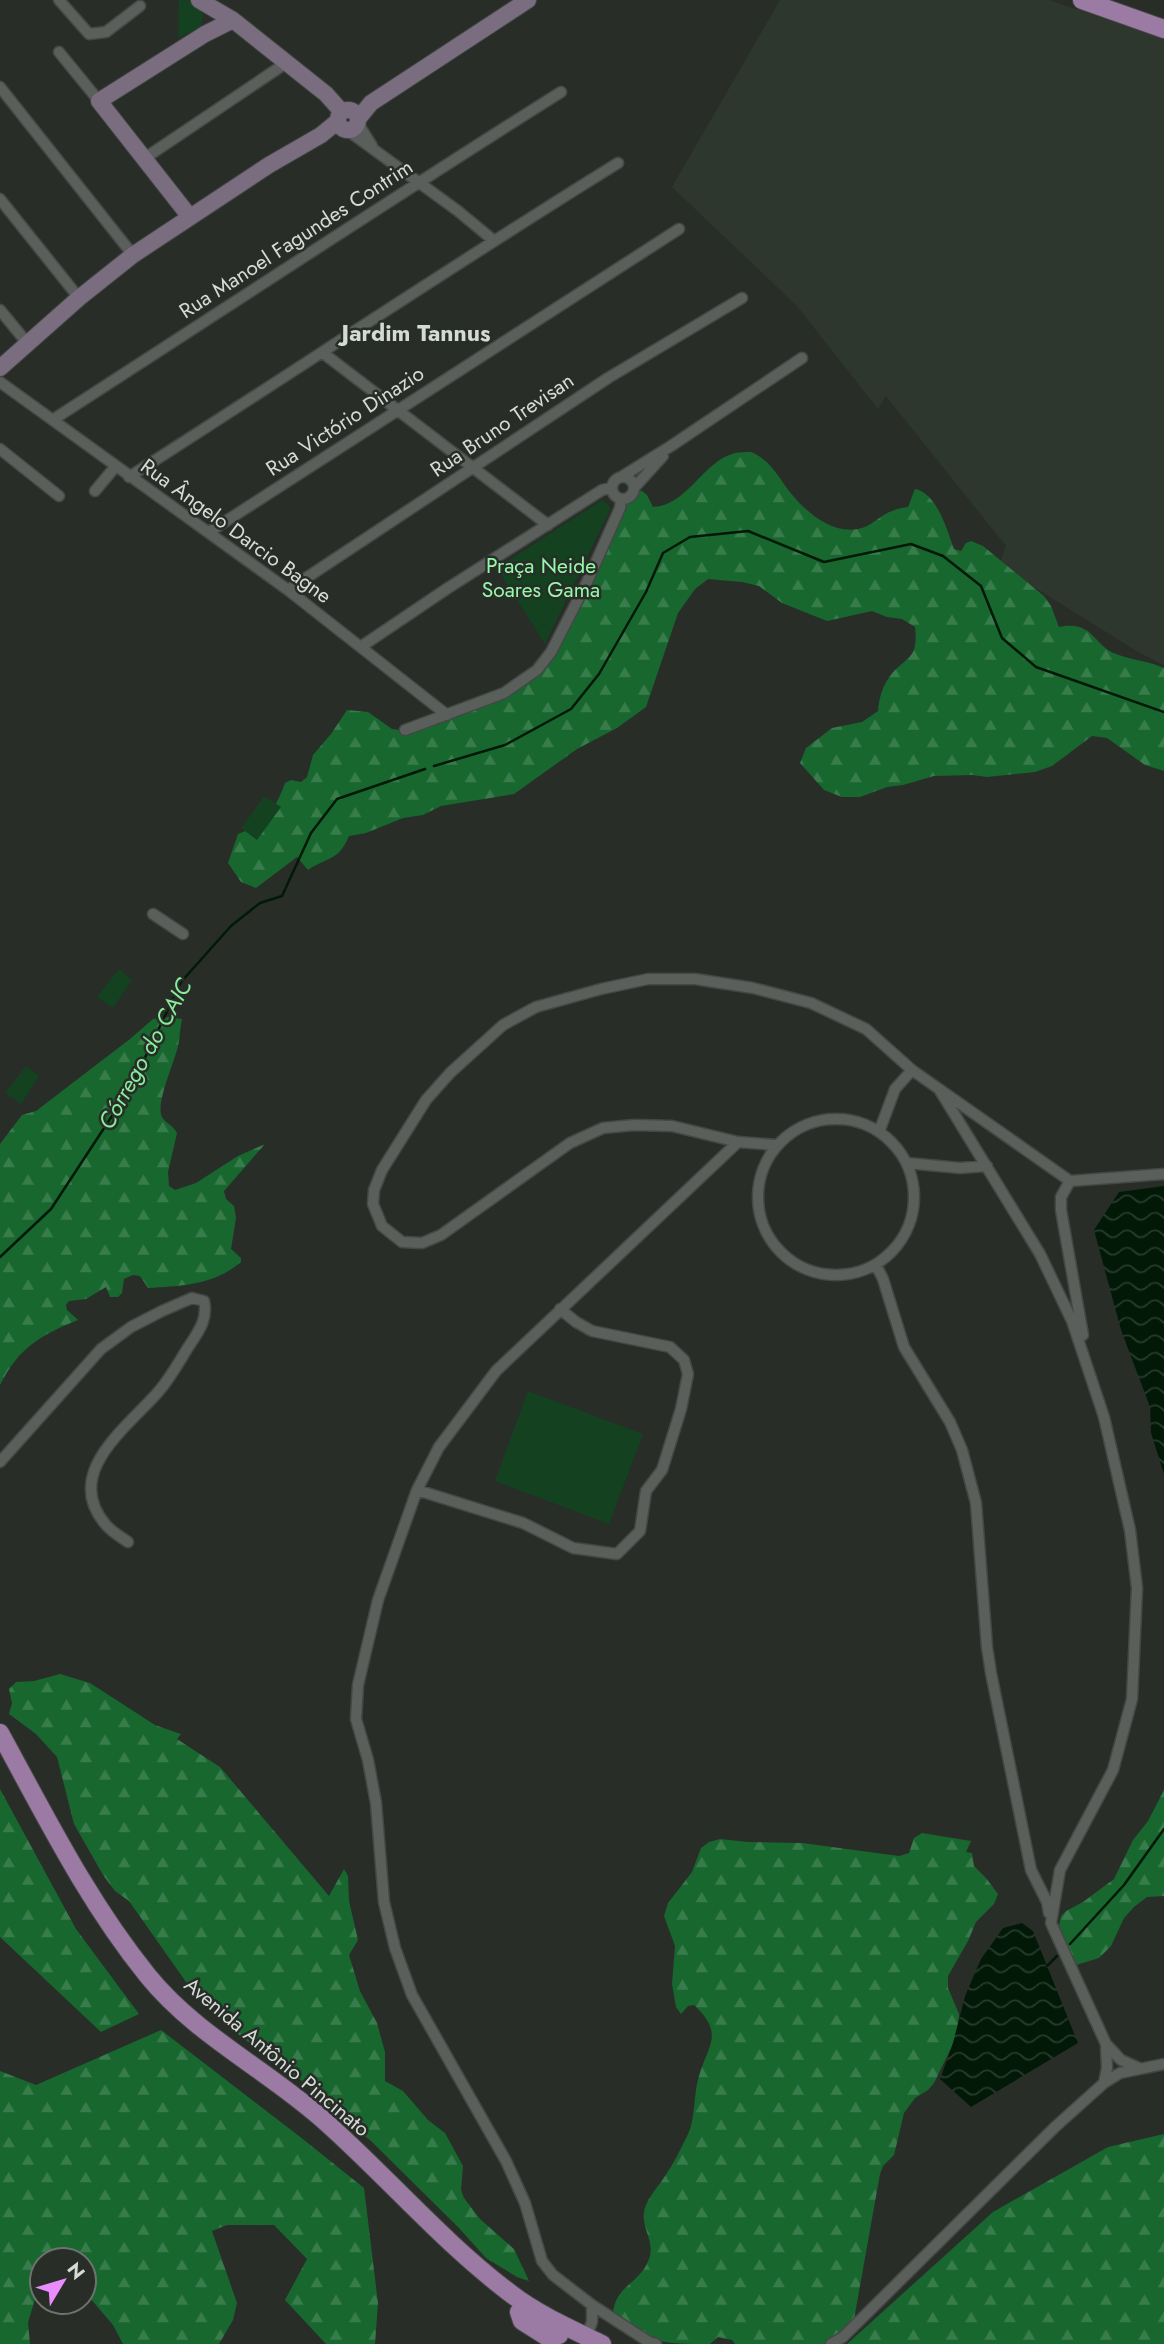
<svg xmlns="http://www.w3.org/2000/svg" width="1164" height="2344" font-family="Jost,sans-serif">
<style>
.built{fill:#2d372e}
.forest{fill:url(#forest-firs)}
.park{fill:#144120}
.water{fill:url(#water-waves)}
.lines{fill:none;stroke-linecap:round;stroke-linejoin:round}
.stream{stroke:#031908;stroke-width:2.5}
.street-casing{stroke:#444845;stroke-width:13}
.secondary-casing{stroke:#444845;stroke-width:18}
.primary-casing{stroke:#444845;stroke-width:20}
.street{stroke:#5a5f5b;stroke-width:10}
.secondary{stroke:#7a6d7f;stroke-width:16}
.primary{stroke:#9b7ba3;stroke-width:18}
.labels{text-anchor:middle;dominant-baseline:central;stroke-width:5;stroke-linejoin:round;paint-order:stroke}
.street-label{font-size:21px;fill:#d7dbd8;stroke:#282d28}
.park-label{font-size:21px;fill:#96f9a9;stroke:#282d28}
.neighbourhood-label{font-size:23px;font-weight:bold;fill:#d4dbd5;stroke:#282d28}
.water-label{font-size:23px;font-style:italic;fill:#89ec9c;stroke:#282d28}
</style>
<defs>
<pattern id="forest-firs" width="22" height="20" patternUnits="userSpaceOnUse" patternTransform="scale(1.75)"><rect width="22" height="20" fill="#17672f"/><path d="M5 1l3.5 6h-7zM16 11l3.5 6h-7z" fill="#387c4c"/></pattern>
<pattern id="water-waves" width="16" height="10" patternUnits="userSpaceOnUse" patternTransform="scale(1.75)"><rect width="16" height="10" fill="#031908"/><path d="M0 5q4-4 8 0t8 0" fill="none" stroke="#273a2b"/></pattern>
</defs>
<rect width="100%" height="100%" fill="#282d28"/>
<!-- built -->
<path class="built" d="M 780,0 L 1049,0 L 1164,39 L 1164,665 L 1138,652 L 999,565 L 1006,546 L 886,396 L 878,409 L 797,306 L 672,187 Z"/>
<!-- forest -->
<path class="forest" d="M 751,452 C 769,459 778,476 789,491 C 805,511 830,534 858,529 C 871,527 880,515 892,511 C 896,509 902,508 908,507 L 915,489 C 937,493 947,530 954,549 L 961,551 L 966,543 L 971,541 L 983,546 L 1044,596 L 1051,606 L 1059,627 C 1094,620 1093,646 1116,654 C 1131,660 1149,661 1164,668 L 1164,771 L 1145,765 L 1107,738 L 1092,736 L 1052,766 L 1035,772 L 987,777 L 972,775 L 934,776 L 903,785 L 887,787 L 860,797 L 842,797 L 824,790 L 800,763 L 806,748 L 832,728 L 862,722 L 878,711 C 879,699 882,688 888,679 C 904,655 919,663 915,627 L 902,619 L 887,617 L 872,611 L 827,621 L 782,603 L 759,586 L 742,582 L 708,579 L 695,589 L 678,613 L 646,707 L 617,728 L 577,749 L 514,794 L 441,806 L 423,815 L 403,818 L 366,833 L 349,836 C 338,862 328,856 308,870 L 297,857 L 256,888 L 241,882 L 228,863 L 238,834 C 263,825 276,809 285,783 L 291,780 L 301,782 L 307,777 L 313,755 L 331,734 L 347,710 L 368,712 L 392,729 L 407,731 L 454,718 L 501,698 L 542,665 L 626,497 L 632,492 L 642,491 L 647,495 L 653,507 C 687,506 703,461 735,453 C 740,452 746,452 751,452 Z
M 169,1017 L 182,1019 C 180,1028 180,1037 178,1046 C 175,1061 155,1104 162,1117 C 165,1123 173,1125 177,1133 L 168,1172 L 169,1186 L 175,1190 L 196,1183 L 238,1156 L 265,1144 L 224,1191 L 226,1199 L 234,1206 L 236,1218 L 231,1249 L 241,1258 L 241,1262 C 214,1285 182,1286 148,1288 L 140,1276 L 133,1275 L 124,1279 L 122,1293 L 118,1297 L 110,1297 L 106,1287 L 86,1299 L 69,1301 L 66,1305 L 67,1310 L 78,1320 C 41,1335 19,1347 0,1385 L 0,1144 L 22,1115 L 36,1111 L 130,1039 L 153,1019 Z
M 60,1674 L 90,1683 L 155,1725 L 181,1734 L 177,1739 L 220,1767 L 329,1896 L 344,1869 L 348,1876 L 349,1901 L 358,1940 L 349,1955 L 360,1991 L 377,2023 L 385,2052 L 385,2081 L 403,2091 L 428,2120 L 445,2133 L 463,2166 L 461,2190 L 464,2198 L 480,2219 L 514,2249 L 529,2281 L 517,2277 L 486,2258 L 459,2228 L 371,2141 L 326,2105 L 305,2083 L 268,2058 L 217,2017 L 207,1999 L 186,1982 L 129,1901 L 115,1891 L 103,1875 L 74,1824 L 57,1757 L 36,1734 L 9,1714 L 12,1703 L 9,1689 L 16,1682 L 34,1681 Z
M 0,1789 L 76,1929 L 139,2014 L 101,2032 L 0,1937 Z
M 1164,1790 L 1164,1896 L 1147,1897 L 1134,1907 L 1124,1918 L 1111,1946 L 1099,1958 L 1073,1966 L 1061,1939 L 1059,1926 L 1061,1916 L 1066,1911 L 1083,1902 L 1114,1879 L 1133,1840 L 1148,1821 Z
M 922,1833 L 971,1841 L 966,1852 L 972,1853 L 974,1866 L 986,1878 L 998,1894 L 994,1904 L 976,1922 L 968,1941 L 948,1976 L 948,1988 L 959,2014 L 958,2026 L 953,2044 L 934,2083 L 928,2090 L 915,2098 L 904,2113 L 894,2155 L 883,2166 L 880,2174 L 853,2325 L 831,2344 L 735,2344 L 732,2340 L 718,2337 L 710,2344 C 664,2344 649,2344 613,2314 C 615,2285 640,2284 649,2259 C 656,2241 639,2226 645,2208 C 648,2197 659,2186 665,2176 C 674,2163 681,2148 688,2134 C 696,2117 693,2095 699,2076 C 708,2045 725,2034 694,2005 L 688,2006 L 681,2014 L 676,2007 L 672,1984 L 675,1946 L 664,1916 L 668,1903 L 692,1872 L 701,1848 L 709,1842 L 720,1839 L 748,1842 L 802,1843 L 899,1856 L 909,1853 L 914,1838 Z
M 161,2030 L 299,2136 L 364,2188 L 378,2303 L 375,2344 L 326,2344 L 285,2300 L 307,2259 L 274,2225 L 227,2225 L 212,2231 L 237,2303 L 233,2320 L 219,2344 L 123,2344 L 113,2325 L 84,2291 L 84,2260 L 42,2260 L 42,2277 L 28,2322 L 30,2344 L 0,2344 L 0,2071 L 36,2085 Z
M 1164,2134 L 1164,2344 L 847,2344 L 993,2212 L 1108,2147 Z"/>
<!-- park -->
<path class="park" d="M 179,0 L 188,0 L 200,7 L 203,15 L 201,27 L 178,38 Z
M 602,500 L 611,507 L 609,512 L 545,644 L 497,568 Z
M 264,796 L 281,807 L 257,840 L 241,828 Z
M 119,969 L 132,980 L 113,1008 L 97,997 Z
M 26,1066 L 39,1076 L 21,1104 L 5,1093 Z
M 528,1391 L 643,1434 L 609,1524 L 495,1481 Z"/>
<!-- water -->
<path class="water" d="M 1164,1186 L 1164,1474 L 1151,1433 L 1150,1407 L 1121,1330 L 1094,1230 L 1119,1192 Z
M 1022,1923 L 1033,1931 L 1078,2043 L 971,2107 L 940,2079 L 953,2043 L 965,1996 L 981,1959 L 1003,1928 Z"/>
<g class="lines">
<!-- stream -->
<path class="stream" d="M 434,766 L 505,745 L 571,709 L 599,674 L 646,592 L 663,553 L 690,537 L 748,531 L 824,562 L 911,544 L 943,556 L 981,586 L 1002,638 L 1036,667 L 1164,712
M 0,1257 L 51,1209 L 131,1087 L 181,982 L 231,926 L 260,903 L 282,896 L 311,833 L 337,799 L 425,769
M 1070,1944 L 1124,1885 L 1164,1829
M 1047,1966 L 1057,1956"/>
<defs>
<path id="street" d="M 59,0 L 89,34 L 106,32 L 140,6
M 59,52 L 99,101
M 0,87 L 133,255
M 357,122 L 372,146
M 347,130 L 458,211 L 493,240
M 145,158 L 286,63
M 0,199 L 79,298
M 0,310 L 28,344
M 323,353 L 548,525
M 0,382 L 288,590 L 447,715
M 54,419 C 223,310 391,199 561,92
M 0,449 L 59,496
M612 488a11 11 0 1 1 22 0a11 11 0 1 1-22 0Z
M 129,477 C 292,373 453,265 618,163
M 621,477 L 671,446 L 802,358
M 634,488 L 663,456
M 95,491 L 115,467
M 209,532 L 679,229
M 288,590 L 608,378 L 742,298
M 362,646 L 448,588 L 602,490 L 611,488
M 405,730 L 504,693 L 537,670 L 551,652 L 587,582 L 620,508 L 621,499
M 153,914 L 183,934
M758 1197a78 78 0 1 1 156 0a78 78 0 1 1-156 0Z
M 879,1132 L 895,1089 L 912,1070
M 776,1145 L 738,1142 L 672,1126 L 634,1125 L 603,1128 L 570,1143 L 441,1235 L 422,1243 L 402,1242 L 382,1226 L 373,1204 L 374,1190 L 382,1170 L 426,1100 L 450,1073 L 503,1025 L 536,1007 L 601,989 L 648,979 L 695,979 L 753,988 L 811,1003 L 866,1029 L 912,1070 L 1070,1181 L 1164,1174
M 907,1163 L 960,1168 L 987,1166
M 1070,1181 L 1061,1197 L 1061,1210 L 1083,1335
M 876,1265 L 883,1279 L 904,1347 L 950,1422 L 962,1450 L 976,1503 L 987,1647 L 991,1673 L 1031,1870 L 1047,1902 L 1049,1913
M 560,1309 L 576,1322 L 592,1331 L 670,1347 L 684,1360 L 688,1374 L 681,1409 L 662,1470 L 646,1491 L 640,1531 L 617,1554 L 573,1548 L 523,1523 L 417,1490 L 378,1600 L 358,1685 L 356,1719 L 368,1760 L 376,1803 L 384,1902 L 395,1948 L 412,1995 L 506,2161 L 525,2203 L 542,2261 L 553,2275 L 592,2305 L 592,2322 L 586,2337
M 0,1462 L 101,1349 L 131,1327 L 162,1311 L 192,1298 L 204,1301 C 208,1319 199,1331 189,1346 C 180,1360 171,1377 159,1391 C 128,1427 61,1473 106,1525 C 112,1532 121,1537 128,1542
M 417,1490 L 439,1447 L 496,1371 L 738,1142
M 1106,2044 L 1121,2060 L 1139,2068
M 1104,2083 L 1120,2073 L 1164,2064
M 592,2305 L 649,2342 L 656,2344
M 831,2344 L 843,2337 L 1055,2127 L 1104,2083 L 1107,2068 L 1106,2044 L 1051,1923 L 1060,1870 L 1113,1770 L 1132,1699 L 1137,1588 L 1130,1530 L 1104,1417 L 1072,1321 L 1040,1254 L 939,1089"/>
<path id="secondary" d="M 199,0 L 233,20 L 326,94 L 342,112
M338 120a10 10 0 1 1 20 0a10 10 0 1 1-20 0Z
M 358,119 L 371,103 L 528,0
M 190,217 L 99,101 L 205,34 L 233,20
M 0,368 L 79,298 L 133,255 L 269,165 L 321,135 L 338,121"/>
<path id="primary" d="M 1082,0 L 1164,29
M 0,1733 C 46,1817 88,1902 148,1976 C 195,2034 264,2068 320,2117 C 384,2173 441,2241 510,2293 C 537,2314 571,2329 602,2344
M 519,2312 L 522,2321 L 549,2338 L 559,2335"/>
</defs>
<!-- street casing -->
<use href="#street" class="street-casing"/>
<!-- secondary casing -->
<use href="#secondary" class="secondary-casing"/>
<!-- primary casing -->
<use href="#primary" class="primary-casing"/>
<!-- street -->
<use href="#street" class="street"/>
<!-- secondary -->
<use href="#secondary" class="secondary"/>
<!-- primary -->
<use href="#primary" class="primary"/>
</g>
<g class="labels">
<!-- street labels -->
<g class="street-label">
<text transform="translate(296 239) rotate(-33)">Rua Manoel Fagundes Contrim</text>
<text transform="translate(345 421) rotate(-33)">Rua Victório Dinazio</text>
<text transform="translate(502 425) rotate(-34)">Rua Bruno Trevisan</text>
<text transform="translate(236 531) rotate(36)">Rua Ângelo Darcio Bagne</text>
<text transform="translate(277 2057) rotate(40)">Avenida Antônio Pincinato</text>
</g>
<!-- park labels -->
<g class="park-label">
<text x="541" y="566">Praça Neide<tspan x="541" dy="24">Soares Gama</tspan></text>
</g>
<!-- neighbourhood labels -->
<g class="neighbourhood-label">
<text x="416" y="333">Jardim Tannus</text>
</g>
<!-- water labels -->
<g class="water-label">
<text transform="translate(145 1054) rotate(-61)">Córrego do CAIC</text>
</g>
</g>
<!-- north arrow -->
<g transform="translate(63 2281) rotate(52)"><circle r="33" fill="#282d28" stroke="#6e736e" stroke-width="2"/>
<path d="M0-5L12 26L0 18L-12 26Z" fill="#e98dfe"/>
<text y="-10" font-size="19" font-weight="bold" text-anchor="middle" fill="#d7dbd8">N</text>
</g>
</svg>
